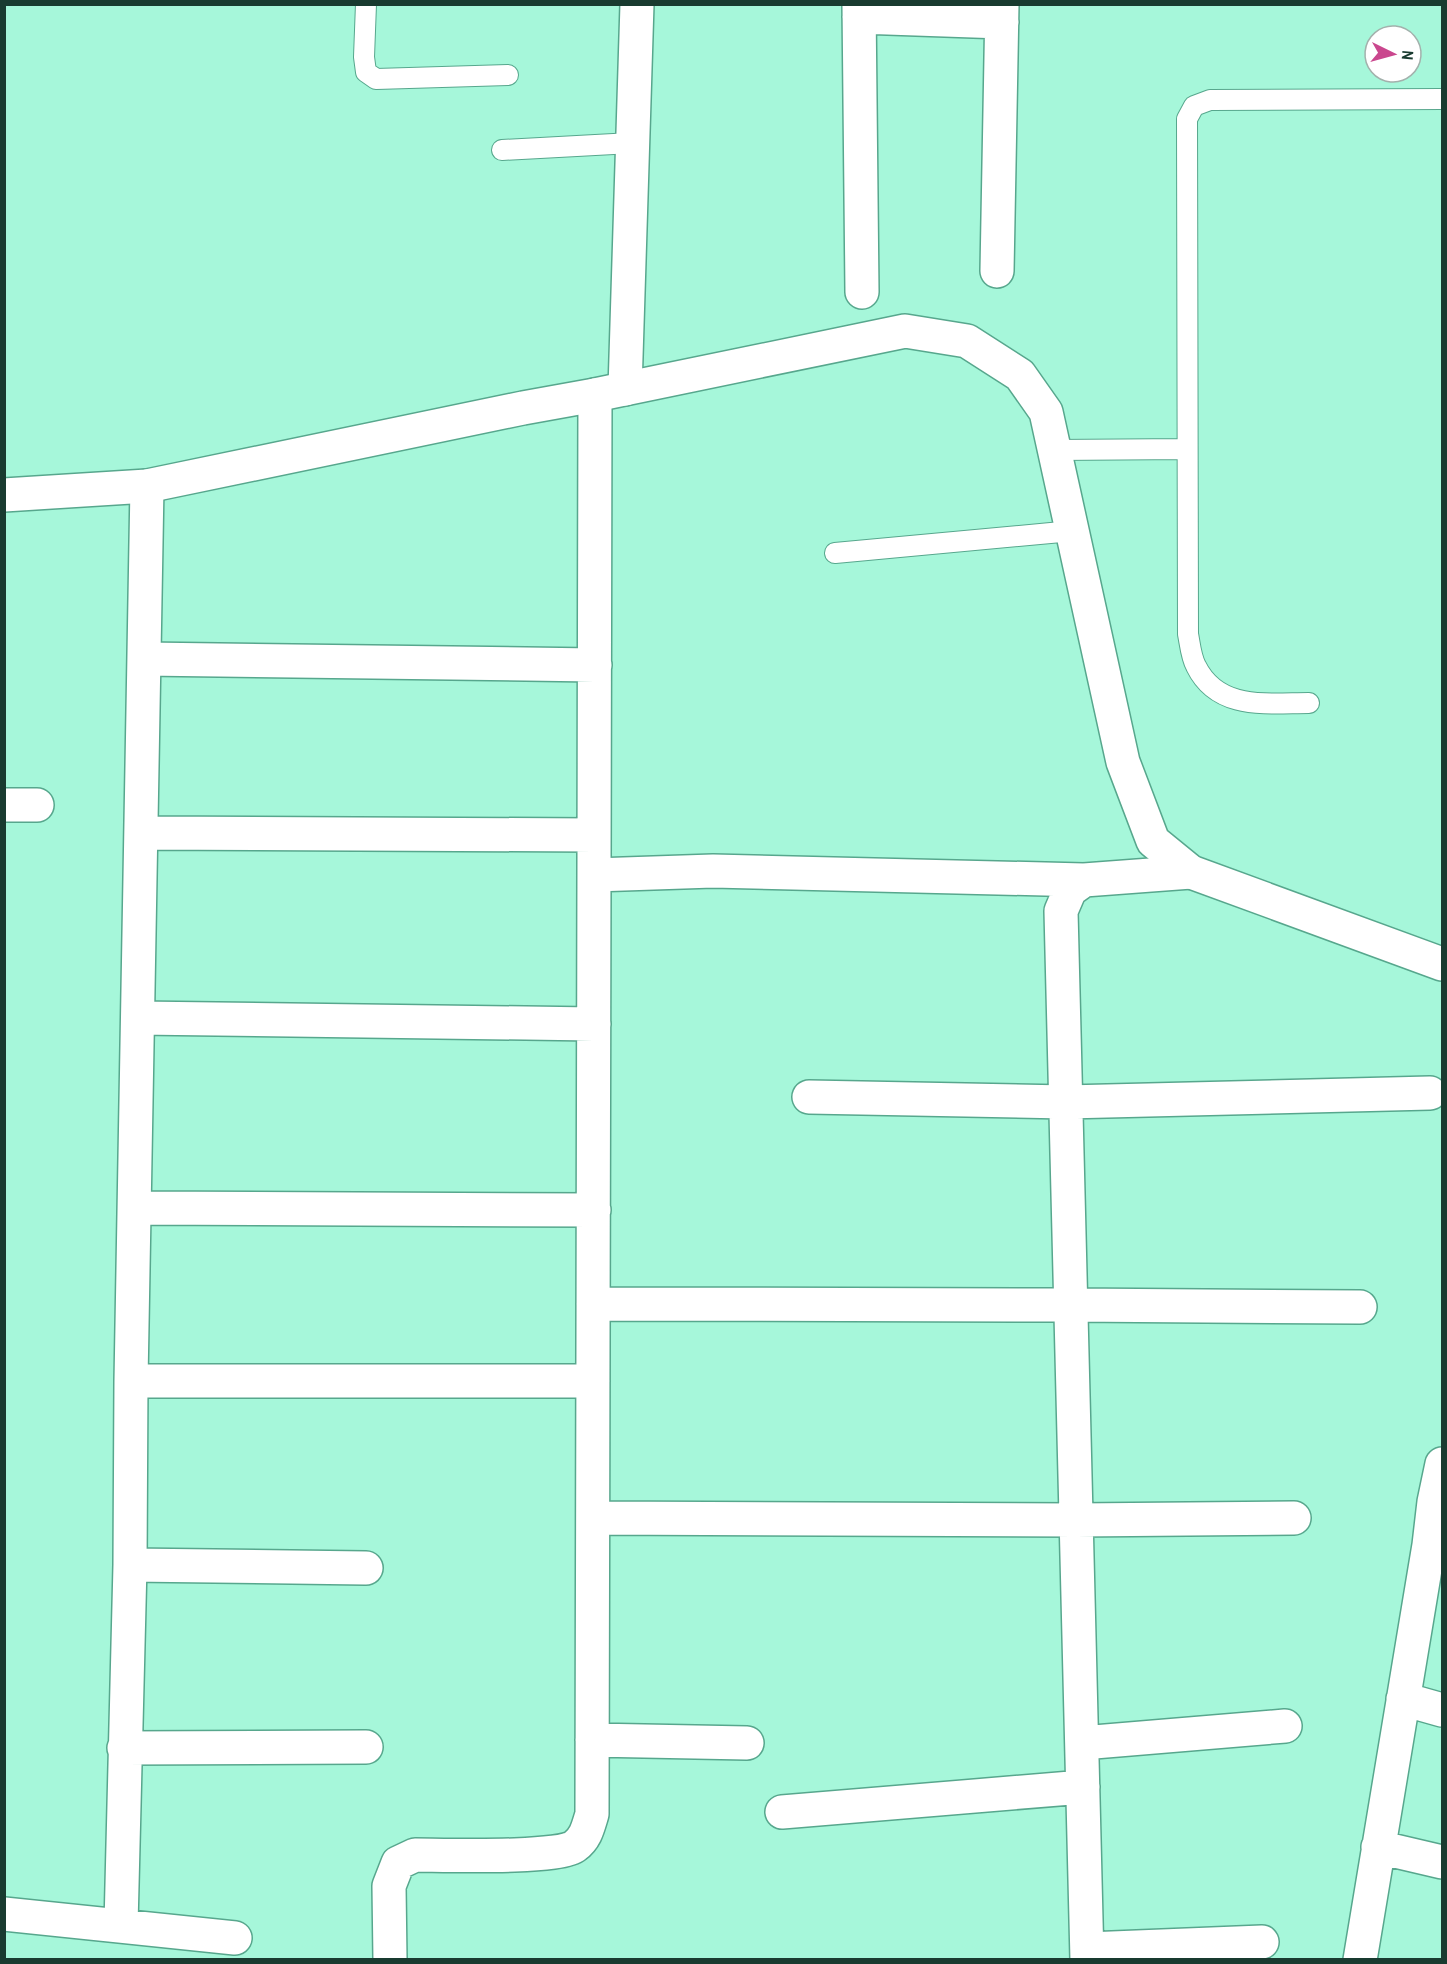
<svg xmlns="http://www.w3.org/2000/svg" width="1447" height="1964" font-family="'Archivo Narrow',sans-serif">
<style>
.lines{fill:none;stroke-linecap:round;stroke-linejoin:round}
.service-casing{stroke:#57a78d;stroke-width:22}
.minor-casing{stroke:#57a78d;stroke-width:36}
.tertiary-casing{stroke:#57a78d;stroke-width:36}
.service{stroke:#fff;stroke-width:20}
.minor{stroke:#fff;stroke-width:33}
.tertiary{stroke:#fff;stroke-width:33}
</style>
<rect width="100%" height="100%" fill="#a6f7da"/>
<g class="lines">
<defs>
<path id="service" d="M 366,4 L 364,57 L 366,72 L 376,79 L 508,75
M 502,150 L 632,143
M 1055,450 L 1187,449
M 835,553 L 1072,531
M 1309,703 C 1267,703 1218,711 1196,666 C 1191,657 1190,644 1188,634 L 1187,119 L 1194,106 L 1210,100 L 1442,99"/>
<path id="minor" d="M 859,4 L 862,292
M 859,17 L 1002,22
M 997,271 L 1002,4
M 625,389 L 637,4
M 144,659 L 595,665
M 4,805 L 37,805
M 141,833 L 594,835
M 594,875 L 713,871 L 1084,880
M 138,1018 L 594,1024
M 809,1097 L 1066,1102 L 1430,1093
M 135,1208 L 594,1210
M 593,1304 L 1071,1305 L 1360,1307
M 131,1381 L 593,1381
M 593,1518 L 1076,1520 L 1294,1518
M 130,1565 L 366,1568
M 1403,1699 L 1442,1710
M 592,1740 L 747,1743
M 1082,1743 L 1285,1726
M 124,1748 L 366,1747
M 782,1812 L 1083,1787
M 1378,1847 L 1442,1862
M 4,1914 L 235,1938
M 121,1925 L 130,1565 L 131,1381 L 147,486
M 1087,1949 L 1262,1942
M 390,1960 L 389,1886 L 398,1863 L 415,1855 C 442,1855 560,1859 575,1846 C 586,1838 588,1827 592,1814 L 595,395
M 1087,1960 L 1061,911 L 1070,890 L 1084,880 L 1191,872
M 1360,1960 L 1429,1545 L 1434,1502 L 1442,1464"/>
<path id="tertiary" d="M 4,495 L 147,486 L 523,408 L 595,395 L 905,331 L 967,341 L 1020,375 L 1046,412 L 1123,762 L 1153,841 L 1191,872 L 1442,964"/>
</defs>
<!-- service casing -->
<use href="#service" class="service-casing"/>
<!-- minor casing -->
<use href="#minor" class="minor-casing"/>
<!-- tertiary casing -->
<use href="#tertiary" class="tertiary-casing"/>
<!-- service -->
<use href="#service" class="service"/>
<!-- minor -->
<use href="#minor" class="minor"/>
<!-- tertiary -->
<use href="#tertiary" class="tertiary"/>
</g>
<!-- border -->
<rect width="1447" height="1964" fill="none" stroke="#193b30" stroke-width="12"/>
<!-- north arrow -->
<g transform="translate(1393 54) rotate(95)"><circle r="28" fill="#ffffff" stroke="#a3b1ac" stroke-width="1.5"/>
<path d="M0-4.5L10 22L0 15L-10 22Z" fill="#ca478e"/>
<text y="-9" font-size="16" font-weight="bold" text-anchor="middle" fill="#193b30">N</text>
</g>
</svg>
